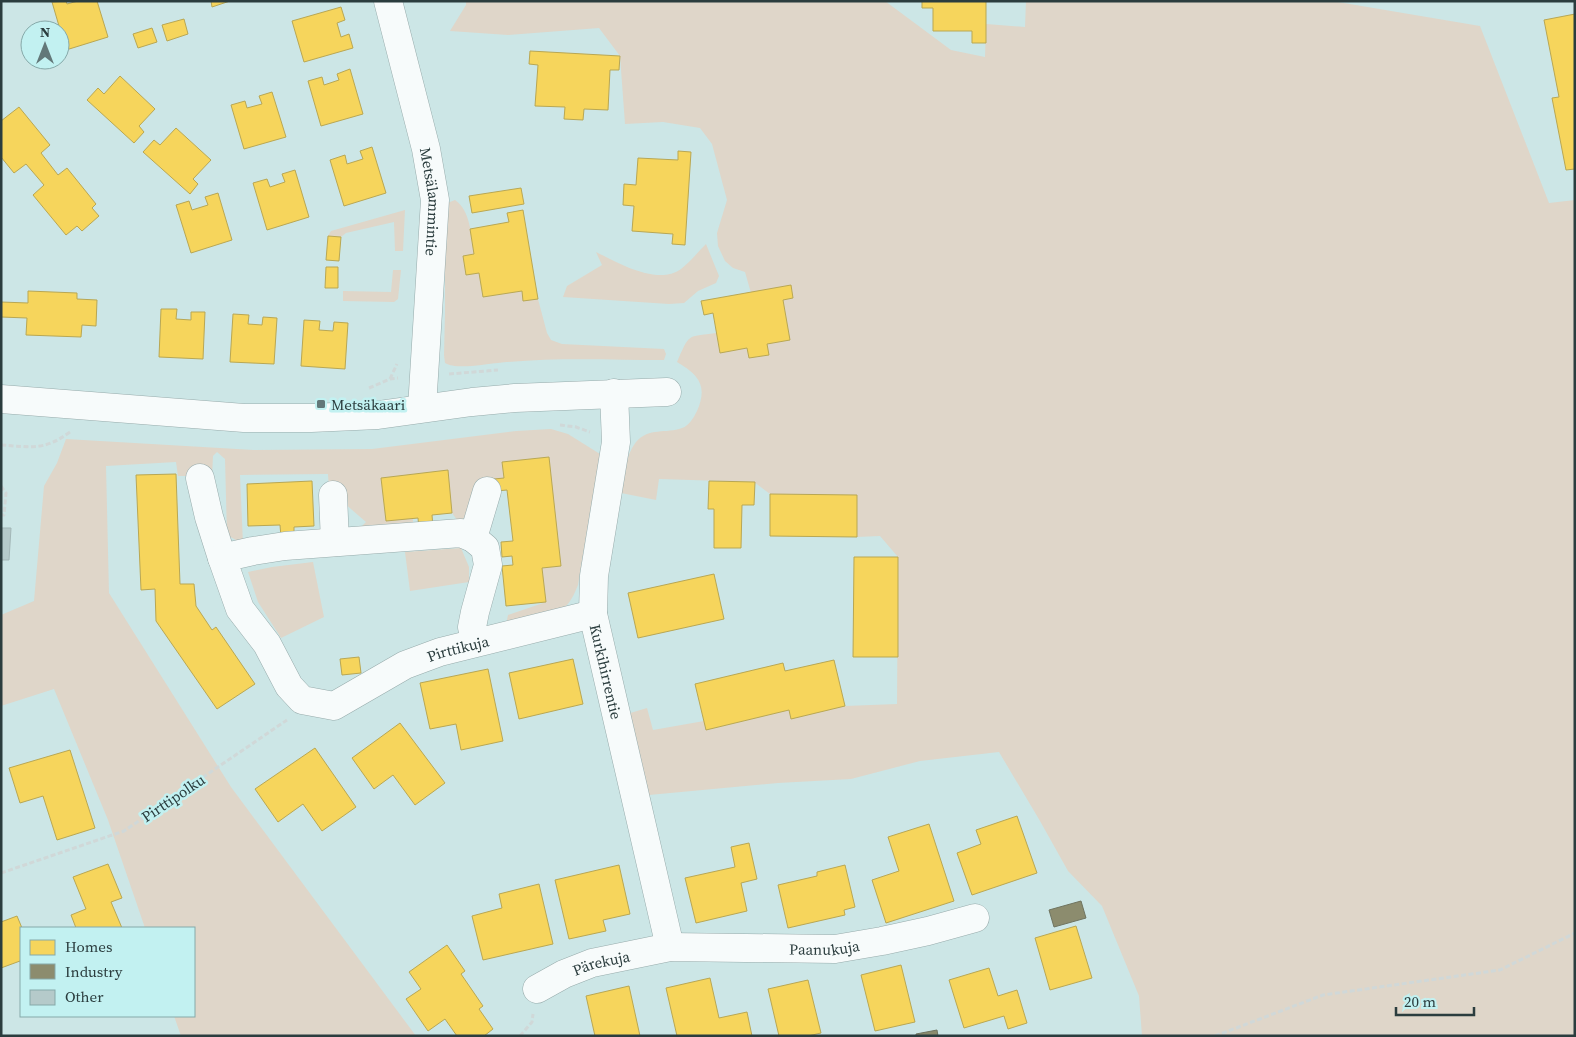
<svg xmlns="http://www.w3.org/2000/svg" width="1576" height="1037" font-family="'Source Serif 4',serif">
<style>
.green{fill:#dfd6c9}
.homes{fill:#f6d55c;stroke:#b9a753}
.industry{fill:#8c8c6e;stroke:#6f7460}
.building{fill:#b5caca;stroke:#a3b7b7}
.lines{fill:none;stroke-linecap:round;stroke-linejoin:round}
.minor-casing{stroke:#97abab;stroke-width:29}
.path{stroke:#d0d8d8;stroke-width:3;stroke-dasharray:5 2.5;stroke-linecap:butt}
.minor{stroke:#f7fbfb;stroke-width:28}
.poi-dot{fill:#637879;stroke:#c2f1f1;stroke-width:2}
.labels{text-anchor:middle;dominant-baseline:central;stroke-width:5;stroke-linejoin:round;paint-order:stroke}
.street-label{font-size:15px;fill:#2b3d3e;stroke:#c2f1f1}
.poi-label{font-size:15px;fill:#2b3d3e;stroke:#c2f1f1;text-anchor:start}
</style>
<rect width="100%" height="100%" fill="#cce6e6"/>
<!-- green -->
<path class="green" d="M 466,1 L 885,1 L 951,50 L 985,57 L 986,24 L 1025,27 L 1026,1 L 1332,1 L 1480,26 L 1549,203 L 1575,200 L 1575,1036 L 1142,1036 L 1139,996 L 1102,906 L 1068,871 L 1040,821 L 999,752 L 920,761 L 851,779 L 778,783 L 649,795 L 627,714 L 647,708 L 653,730 L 704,721 L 707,730 L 789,710 L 791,718 L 845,706 L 897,704 L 898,557 L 880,536 L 857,537 L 857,495 L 770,494 L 754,482 L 659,479 L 656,500 L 621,493 C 624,476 625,456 636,442 C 649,427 666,434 682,428 C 689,426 694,417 697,411 C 708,386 699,375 677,362 C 690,333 686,337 716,333 L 720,353 L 747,348 L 749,358 L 768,355 L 767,344 L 790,340 L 783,300 L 793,298 L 791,286 L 751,293 L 745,272 L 733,268 L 725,261 L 718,246 L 717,233 L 727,200 L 712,144 L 700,128 L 663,122 L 625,124 L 620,56 L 599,28 L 508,35 L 450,31 L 466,5 Z
M 455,200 C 471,211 471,236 474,254 L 463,256 L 466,275 L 479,273 L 483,297 L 522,291 L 524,301 L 538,299 L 547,333 L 551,340 L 562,344 L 664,349 L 666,354 L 664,360 C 609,360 553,357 498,363 C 485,364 456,370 445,363 L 444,355 L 445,312 L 445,204 Z
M 405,210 L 403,251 L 395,251 L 394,222 L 346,233 L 341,237 L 328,236 L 331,231 Z
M 706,244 L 719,276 L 716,283 L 698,291 L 684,303 L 669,304 L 563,297 L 567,286 L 602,265 L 596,252 C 618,263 658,286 681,269 C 690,262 698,252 706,244 Z
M 393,270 L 401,270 L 398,299 L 394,302 L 343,301 L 343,291 L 391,292 Z
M 551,429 L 568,434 L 600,454 L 578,585 C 575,592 572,600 566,606 C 555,617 522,621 506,625 L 508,615 L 546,602 L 542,568 L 561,566 L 548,457 L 502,462 L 504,478 L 470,508 L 460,524 L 452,513 L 447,470 L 381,478 L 386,521 L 413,518 L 413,524 L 353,535 L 366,522 L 329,490 L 328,474 L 240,475 L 243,544 L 227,535 L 225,459 L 217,452 L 213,456 L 212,476 L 178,476 L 176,462 L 106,466 L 109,593 L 231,787 L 416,1036 L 181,1036 L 174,1016 L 194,1016 L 194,928 L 145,928 L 108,820 L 54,689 L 1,706 L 1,615 L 34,601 L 44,486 L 57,463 L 66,439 L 254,450 L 372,449 L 516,431 Z
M 461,548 L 469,567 L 469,582 L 410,591 L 405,552 Z
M 313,562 L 324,617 L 281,638 L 258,602 L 248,572 L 272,567 Z"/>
<!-- homes -->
<path class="homes" d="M 66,1 L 67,4 L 78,1 L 97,1 L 108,37 L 66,50 L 52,2 Z
M 211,1 L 230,1 L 212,7 Z
M 922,1 L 986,1 L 986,43 L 972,43 L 972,31 L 933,31 L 933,8 L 922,8 Z
M 341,7 L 345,20 L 337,23 L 341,37 L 349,34 L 353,48 L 304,62 L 292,21 Z
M 1575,14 L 1575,169 L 1566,170 L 1552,98 L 1559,97 L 1544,20 Z
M 184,19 L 188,34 L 167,41 L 162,25 Z
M 152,28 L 157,42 L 138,48 L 133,34 Z
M 530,51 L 620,56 L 619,70 L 610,70 L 608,110 L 584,109 L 583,120 L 564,119 L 565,107 L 535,106 L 538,65 L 529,64 Z
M 350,69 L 363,114 L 321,126 L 308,81 L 322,77 L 324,85 L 339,80 L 337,74 Z
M 120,76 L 155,109 L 139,126 L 144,132 L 134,143 L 87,100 L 98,88 L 104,94 Z
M 272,92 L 286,137 L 244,149 L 231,105 L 245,101 L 247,108 L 262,104 L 259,96 Z
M 19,107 L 50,145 L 41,153 L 58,175 L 67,168 L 96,204 L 92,208 L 99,216 L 82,231 L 77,226 L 66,235 L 33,195 L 44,185 L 26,164 L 14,173 L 1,157 L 1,121 Z
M 176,128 L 211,160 L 193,179 L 198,184 L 190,194 L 143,152 L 154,140 L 160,145 Z
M 372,147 L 386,193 L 344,206 L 330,160 L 345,155 L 347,164 L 363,159 L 360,151 Z
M 678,151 L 691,152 L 685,245 L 672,244 L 673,234 L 632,231 L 634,206 L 623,205 L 624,184 L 636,185 L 638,158 L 678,160 Z
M 295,170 L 309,217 L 267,230 L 253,183 L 267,179 L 270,187 L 285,182 L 282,174 Z
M 521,188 L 524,204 L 472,213 L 469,196 Z
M 218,193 L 232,240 L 191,253 L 176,205 L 189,201 L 192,210 L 208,205 L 205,197 Z
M 523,210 L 538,299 L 523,301 L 522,291 L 483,297 L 479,273 L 466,275 L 463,256 L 474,254 L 470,229 L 509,222 L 507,213 Z
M 328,236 L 341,237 L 339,261 L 326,260 Z
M 326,267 L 338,267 L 338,288 L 325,288 Z
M 791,285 L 793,298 L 783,300 L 790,340 L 767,344 L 769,355 L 749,358 L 747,348 L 720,353 L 713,313 L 704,315 L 701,301 Z
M 28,291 L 77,293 L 77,299 L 97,300 L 96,326 L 82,325 L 81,337 L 26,335 L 27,318 L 1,317 L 1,302 L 28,303 Z
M 161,309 L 177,309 L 176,319 L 191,320 L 191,312 L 205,312 L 203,359 L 159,357 Z
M 233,314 L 249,315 L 248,324 L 262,325 L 263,317 L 277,318 L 274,364 L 230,362 Z
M 304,320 L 320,321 L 319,330 L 333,331 L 334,322 L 348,323 L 345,369 L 301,366 Z
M 549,457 L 561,566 L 542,568 L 546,602 L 506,606 L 502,566 L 513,565 L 512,556 L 502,557 L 501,542 L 513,541 L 507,490 L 496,491 L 494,479 L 504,478 L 502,462 Z
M 448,470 L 452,513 L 432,515 L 433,527 L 419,529 L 418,518 L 386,521 L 381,478 Z
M 176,474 L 180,584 L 194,584 L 196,606 L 212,630 L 216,627 L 255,684 L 217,709 L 156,621 L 155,589 L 141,590 L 136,475 Z
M 312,481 L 314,526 L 294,527 L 294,537 L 281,537 L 280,525 L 248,526 L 247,484 Z
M 709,481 L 755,482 L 754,505 L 742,505 L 741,548 L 714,548 L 714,509 L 708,509 Z
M 770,494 L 857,495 L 857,537 L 770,536 Z
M 854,557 L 898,557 L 898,657 L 853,657 Z
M 714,574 L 724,619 L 638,638 L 628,593 Z
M 359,657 L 361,673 L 342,675 L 340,659 Z
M 573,659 L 583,704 L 519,719 L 509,673 Z
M 834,660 L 845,706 L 791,719 L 789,710 L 706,730 L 695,684 L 783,663 L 785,671 Z
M 488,669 L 503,741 L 461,750 L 456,724 L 430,729 L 420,683 Z
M 400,723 L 445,783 L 415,805 L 393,775 L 374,789 L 352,758 Z
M 315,748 L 356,807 L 322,831 L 303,804 L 278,822 L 255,789 Z
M 70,750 L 95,828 L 57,840 L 43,796 L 20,803 L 9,768 Z
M 1017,816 L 1037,873 L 972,895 L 957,853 L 981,844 L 976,830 Z
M 929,824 L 954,901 L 886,923 L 872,880 L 899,871 L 888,837 Z
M 749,843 L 757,879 L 741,883 L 747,911 L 696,923 L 685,878 L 735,867 L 731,847 Z
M 108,864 L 122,898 L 111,902 L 122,928 L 76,928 L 71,915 L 86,909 L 73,877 Z
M 619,865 L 630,914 L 603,920 L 606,931 L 569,939 L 555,880 Z
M 845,865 L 855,907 L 844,910 L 845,915 L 788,928 L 778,885 L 817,876 L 817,872 Z
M 539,884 L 553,944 L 483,960 L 472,916 L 502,908 L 499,894 Z
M 17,916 L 22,928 L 21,965 L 20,961 L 1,968 L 1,922 Z
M 1076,926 L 1092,978 L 1050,990 L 1035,938 Z
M 447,945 L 465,971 L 461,974 L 483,1006 L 479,1009 L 493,1029 L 484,1036 L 457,1036 L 445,1019 L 428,1031 L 406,999 L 421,989 L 409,972 Z
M 901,965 L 915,1022 L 875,1031 L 861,975 Z
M 989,968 L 998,996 L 1017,990 L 1027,1023 L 1008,1029 L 1004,1016 L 964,1028 L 949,980 Z
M 710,978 L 719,1018 L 747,1012 L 752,1036 L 677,1036 L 666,988 Z
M 808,980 L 821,1033 L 808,1036 L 779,1036 L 768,989 Z
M 629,986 L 640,1036 L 595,1036 L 586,996 Z"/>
<!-- industry -->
<path class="industry" d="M 1081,901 L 1086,918 L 1054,927 L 1049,910 Z
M 937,1030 L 938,1036 L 916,1036 L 916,1034 Z"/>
<!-- building -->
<path class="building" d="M 1,528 L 11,528 L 9,560 L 1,560 Z"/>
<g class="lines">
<defs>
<g id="minor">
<path id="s1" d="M 388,1 L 426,149 L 435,200 L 422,408"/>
<path id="s2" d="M 614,393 L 616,442 L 594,576 L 593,614 L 670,947"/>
<path d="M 1,399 L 244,418 L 311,418 L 378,415 L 472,402 L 515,398 L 667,392"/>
<path d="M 200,478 L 209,517 L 222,558"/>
<path d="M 333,495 L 335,542"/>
<path d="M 473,538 L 487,491"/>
<path id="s3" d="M 476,643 L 472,627 L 475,612 L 488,565 L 485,548 L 473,538 L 461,533 L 285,546 L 253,551 L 222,558 L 240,609 L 267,644 L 289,686 L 302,700 L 334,706 L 405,665 L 440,652 L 593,614"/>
<path id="s4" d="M 537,989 L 564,974 L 592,963 L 670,947 L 835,949 L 882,941 L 928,931 L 975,918"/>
</g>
</defs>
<!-- minor casing -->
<use href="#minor" class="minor-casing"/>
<!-- path -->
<path class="path" d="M 449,374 L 498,370
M 390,379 L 397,364
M 369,388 L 390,379 L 398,378
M 560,425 L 576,427 L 590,432
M 1,445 C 32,447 44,451 70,432
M 1,486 L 6,493 L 4,515 L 1,515
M 1,873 L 124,831 L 287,720
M 520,1036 L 532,1022 L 533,1014
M 1215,1036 L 1323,995 L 1500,970 L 1575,933"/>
<!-- minor -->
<use href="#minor" class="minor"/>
</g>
<!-- markers -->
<rect class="poi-dot" x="316" y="399" width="10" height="10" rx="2.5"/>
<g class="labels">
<!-- street labels -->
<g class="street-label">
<text stroke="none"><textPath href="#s1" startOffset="206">Metsälammintie</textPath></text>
<text stroke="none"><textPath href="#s3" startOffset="702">Pirttikuja</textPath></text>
<text stroke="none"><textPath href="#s2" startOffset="282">Kurkihirrentie</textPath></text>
<text transform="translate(173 798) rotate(-34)">Pirttipolku</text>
<text stroke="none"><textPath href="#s4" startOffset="295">Paanukuja</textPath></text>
<text stroke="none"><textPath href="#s4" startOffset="70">Pärekuja</textPath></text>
</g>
<!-- poi labels -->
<g class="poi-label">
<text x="331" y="404">Metsäkaari</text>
</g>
</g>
<!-- border -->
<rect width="1576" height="1037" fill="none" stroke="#2b3d3e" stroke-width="5"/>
<!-- legend -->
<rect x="20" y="927" width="175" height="90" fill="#c2f1f1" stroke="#86a9a9"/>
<rect x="30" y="940" width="25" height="15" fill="#f6d55c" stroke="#86a9a9"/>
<text x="65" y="952" font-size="15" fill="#2b3d3e">Homes</text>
<rect x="30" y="964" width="25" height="15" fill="#8c8c6e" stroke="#86a9a9"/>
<text x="65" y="977" font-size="15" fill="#2b3d3e">Industry</text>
<rect x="30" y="990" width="25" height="15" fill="#b5caca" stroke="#86a9a9"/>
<text x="65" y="1002" font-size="15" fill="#2b3d3e">Other</text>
<!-- north arrow -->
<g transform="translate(45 45)"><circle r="24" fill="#c2f1f1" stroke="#86a9a9"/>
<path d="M0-4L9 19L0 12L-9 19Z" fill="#637879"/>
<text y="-8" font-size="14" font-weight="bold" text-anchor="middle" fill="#2b3d3e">N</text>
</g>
<!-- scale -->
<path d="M1396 1007v8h78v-8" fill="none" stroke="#2b3d3e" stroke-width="2.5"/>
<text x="1404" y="1007" font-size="15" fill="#2b3d3e" stroke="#c2f1f1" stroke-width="4" paint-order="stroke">20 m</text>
</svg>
